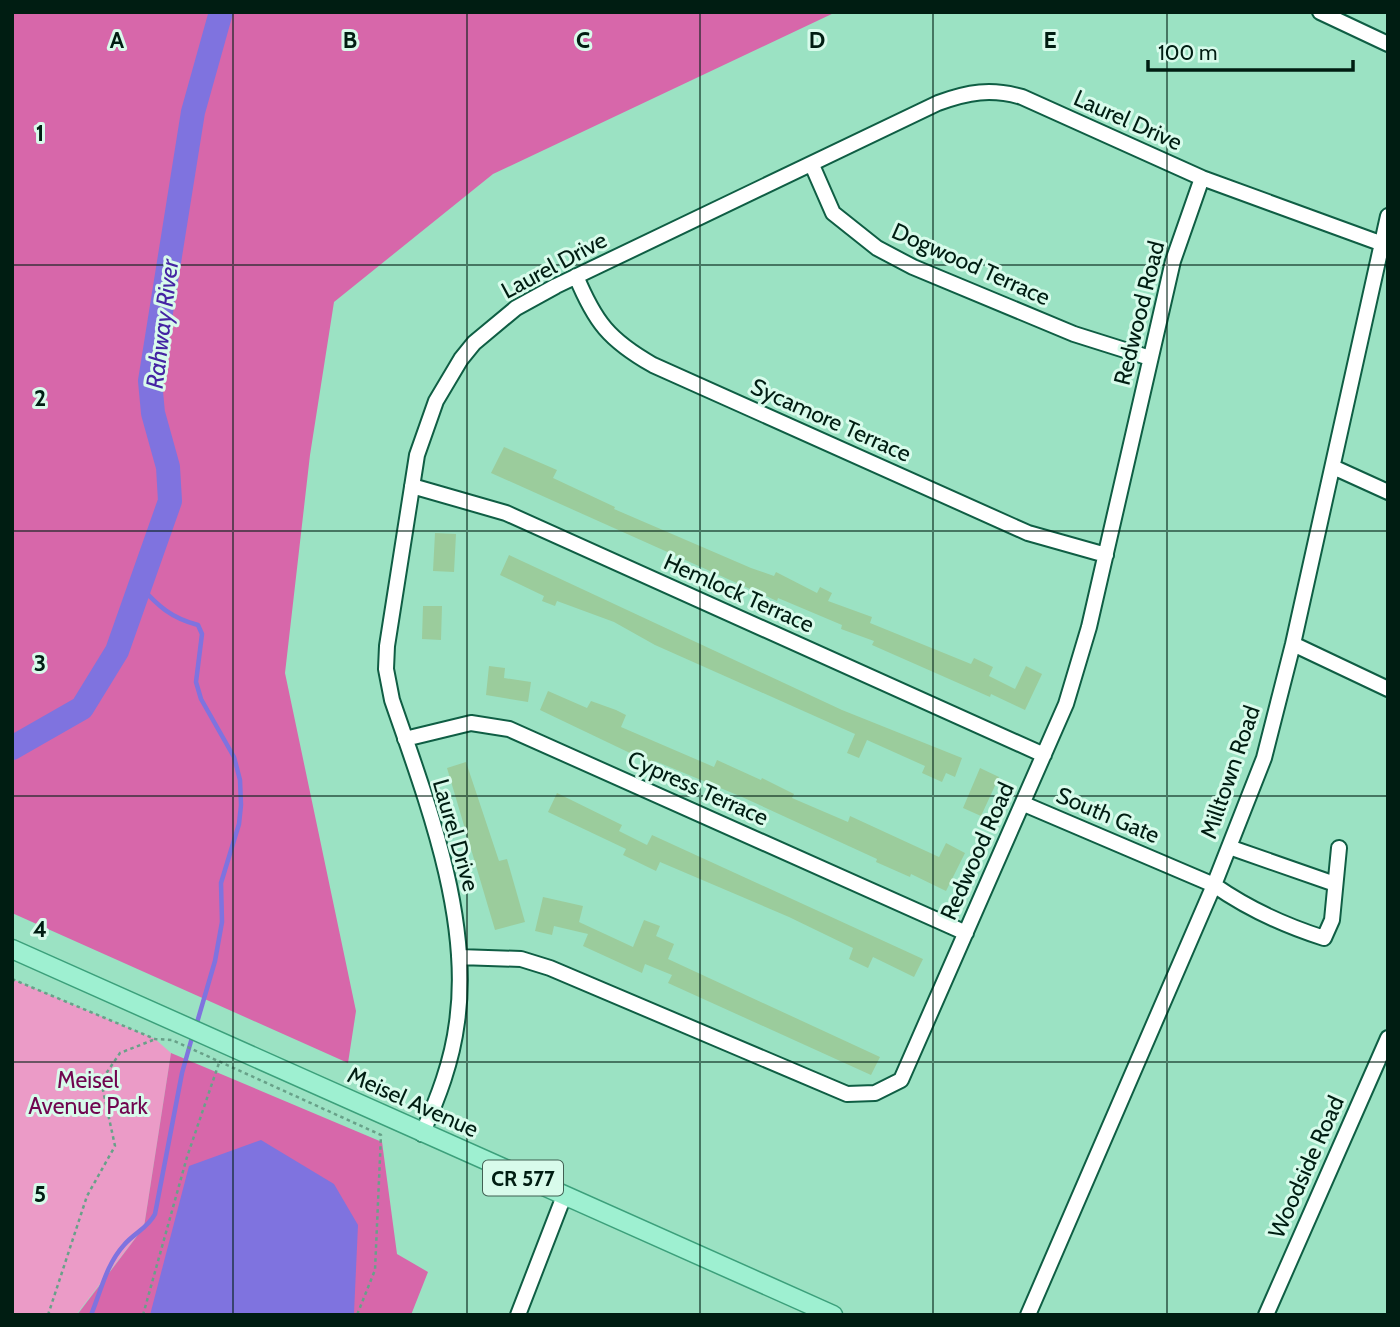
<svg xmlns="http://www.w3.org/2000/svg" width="1400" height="1327" font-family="Cabin,sans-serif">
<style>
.green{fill:#eb9bc7}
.forest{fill:#d767aa}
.water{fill:#7f73df}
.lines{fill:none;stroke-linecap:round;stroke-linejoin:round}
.stream{stroke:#7f73df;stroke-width:4.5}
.river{stroke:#7f73df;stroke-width:24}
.building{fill:#9bcc9c}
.minor-casing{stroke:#0f5e44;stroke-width:18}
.major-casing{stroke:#3ca07b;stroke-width:21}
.path{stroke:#68a189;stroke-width:2.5;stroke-dasharray:3.5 3.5;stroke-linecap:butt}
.minor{stroke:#fff;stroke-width:14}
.major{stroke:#9ef0d1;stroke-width:18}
.grid{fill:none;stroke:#001d12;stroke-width:2;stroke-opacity:0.55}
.labels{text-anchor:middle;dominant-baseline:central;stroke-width:6;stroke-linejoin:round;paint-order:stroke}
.shield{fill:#d8fbeb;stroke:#416053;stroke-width:2}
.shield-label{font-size:21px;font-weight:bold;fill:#001d12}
.street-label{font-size:23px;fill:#001d12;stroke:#d8fbeb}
.park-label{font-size:23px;fill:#70054f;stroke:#d8fbeb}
.water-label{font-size:24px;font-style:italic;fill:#4424a3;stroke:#d8fbeb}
.grid-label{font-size:23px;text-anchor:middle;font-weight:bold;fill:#001d12;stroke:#d8fbeb;stroke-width:6;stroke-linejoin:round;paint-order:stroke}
</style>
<rect width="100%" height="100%" fill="#9be2c3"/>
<!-- green -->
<path class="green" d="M 12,979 L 155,1039 L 171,1053 L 144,1227 L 76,1315 L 12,1315 Z"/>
<!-- forest -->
<path class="forest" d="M 12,12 L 836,12 L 493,174 L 334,302 L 310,455 L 285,673 L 356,1011 L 348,1063 L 12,913 Z
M 171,1053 L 382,1142 L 397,1254 L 428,1272 L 411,1315 L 77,1315 L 144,1227 Z"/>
<!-- water -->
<path class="water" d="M 261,1140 L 334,1184 L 358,1225 L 354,1313 L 150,1315 L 189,1166 Z"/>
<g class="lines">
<!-- stream -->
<path class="stream" d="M 140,586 C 158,606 171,618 198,625 L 202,634 L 196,682 L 201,699 L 234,757 L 240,780 L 241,805 L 239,824 L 221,883 L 222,922 L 215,961 L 196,1026
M 91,1315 C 101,1291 106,1265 124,1245 C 134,1233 148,1228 155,1214 L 182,1073 L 193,1034"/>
<!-- river -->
<path class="river" d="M 12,748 L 82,708 L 117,651 L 170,501 L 168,467 L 153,413 L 150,381 L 193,112 L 221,12"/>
</g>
<!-- building -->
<path class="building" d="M 504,447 L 557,470 L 553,478 L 615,507 L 614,509 L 751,568 L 774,576 L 776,572 L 817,593 L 820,587 L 832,593 L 828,601 L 872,617 L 870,623 L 971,664 L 974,658 L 993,667 L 989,676 L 1015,689 L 1026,666 L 1042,674 L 1025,710 L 991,694 L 990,697 L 872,645 L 874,641 L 841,629 L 842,625 L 778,598 L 777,601 L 491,473 Z
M 435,533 L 456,534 L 454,572 L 433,571 Z
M 509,555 L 842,710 L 962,758 L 955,777 L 946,773 L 942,782 L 922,773 L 925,766 L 867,740 L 859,758 L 847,753 L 855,734 L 655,645 L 614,622 L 557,601 L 555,606 L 542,601 L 544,596 L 500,575 Z
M 423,606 L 442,606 L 441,640 L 422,639 Z
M 489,666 L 505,668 L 504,678 L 531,682 L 528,702 L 486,695 Z
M 548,691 L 587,708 L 591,701 L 616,710 L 626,715 L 621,727 L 714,767 L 717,760 L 761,780 L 762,778 L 794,794 L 792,798 L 848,822 L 850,816 L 939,857 L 946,843 L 965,853 L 946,891 L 911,874 L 910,877 L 876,862 L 877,859 L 742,797 L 655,761 L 653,764 L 540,710 Z
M 466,762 L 499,861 L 507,859 L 525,922 L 495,930 L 447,768 Z
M 980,768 L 999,777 L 981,816 L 963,808 Z
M 557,793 L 622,825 L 619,831 L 647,845 L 652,835 L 923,959 L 914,977 L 873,957 L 868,968 L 849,959 L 853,948 L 789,917 L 660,862 L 656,871 L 623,855 L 626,849 L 548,812 Z
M 543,897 L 583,906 L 579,922 L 633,947 L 644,920 L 660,926 L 656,936 L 674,944 L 668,959 L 880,1057 L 871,1075 L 668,983 L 672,975 L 645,964 L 642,973 L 583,946 L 588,934 L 554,926 L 552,935 L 535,931 Z"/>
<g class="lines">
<defs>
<path id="minor" d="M 1320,12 L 1388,44
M 812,165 L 833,213 L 877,248 L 913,267 L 1074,334 L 1150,358
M 576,276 C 595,322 609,340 653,365 L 1028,533 L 1106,555
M 1333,467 L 1388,492
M 412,486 L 506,513 L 1044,755
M 1293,644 L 1388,689
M 405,739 L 471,723 L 509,729 L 966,933
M 1024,804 L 1214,885 C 1247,908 1286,926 1324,938 L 1332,920 L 1339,848
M 1229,847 L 1335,884
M 459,957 L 521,959 L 550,968 L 847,1094 L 875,1093 L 901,1080 L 1066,704 L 1089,627 L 1173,261 L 1202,178
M 422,1134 C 438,1098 452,1062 457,1022 C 472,917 426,799 392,700 L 386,669 L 387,646 L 417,455 L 436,401 L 461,359 L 474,343 L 516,308 L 556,286 L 938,103 C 968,92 991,88 1022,97 L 1202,178 L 1380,243
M 518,1315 L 564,1196
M 1028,1315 L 1214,885 L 1264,758 L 1293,644 L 1388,216
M 1266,1315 L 1388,1038"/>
<path id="major" d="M 12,949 L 833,1315"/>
</defs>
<!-- minor casing -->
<use href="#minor" class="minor-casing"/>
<!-- major casing -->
<use href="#major" class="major-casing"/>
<!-- path -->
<path class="path" d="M 12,979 L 155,1039 L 172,1040 L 381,1135 L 375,1270 L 357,1315
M 48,1315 L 87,1196 L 115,1146 L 101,1081 L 120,1053 L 153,1040
M 143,1315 L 187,1157 L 219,1063"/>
<!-- minor -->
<use href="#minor" class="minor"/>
<!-- major -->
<use href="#major" class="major"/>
</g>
<!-- grid -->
<path class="grid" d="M 233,12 L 233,1315M 467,12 L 467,1315M 700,12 L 700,1315M 933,12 L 933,1315M 1167,12 L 1167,1315M 12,265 L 1388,265M 12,531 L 1388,531M 12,796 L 1388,796M 12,1062 L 1388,1062"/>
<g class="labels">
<!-- shield labels -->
<rect class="shield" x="483" y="1160.5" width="80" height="35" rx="5"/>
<g class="shield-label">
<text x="523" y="1178">CR 577</text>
</g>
<!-- street labels -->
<g class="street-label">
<text transform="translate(1128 120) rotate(24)">Laurel Drive</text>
<text transform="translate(971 264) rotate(24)">Dogwood Terrace</text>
<text transform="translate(554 265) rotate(-28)">Laurel Drive</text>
<text transform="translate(1139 313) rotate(-76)">Redwood Road</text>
<text transform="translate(831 420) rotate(24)">Sycamore Terrace</text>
<text transform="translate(739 593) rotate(24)">Hemlock Terrace</text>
<text transform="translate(1230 772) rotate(-71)">Milltown Road</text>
<text transform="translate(698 788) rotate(24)">Cypress Terrace</text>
<text transform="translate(1108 815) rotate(23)">South Gate</text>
<text transform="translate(456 835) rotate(74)">Laurel Drive</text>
<text transform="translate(977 851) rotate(-66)">Redwood Road</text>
<text transform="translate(413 1102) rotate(24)">Meisel Avenue</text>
<text transform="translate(1306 1167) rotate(-66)">Woodside Road</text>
</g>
<!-- park labels -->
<g class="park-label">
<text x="88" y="1080">Meisel<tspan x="88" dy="26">Avenue Park</tspan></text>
</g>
<!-- water labels -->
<g class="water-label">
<text transform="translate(162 324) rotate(-83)">Rahway River</text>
</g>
</g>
<g class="grid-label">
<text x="117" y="48">A</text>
<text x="350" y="48">B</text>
<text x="583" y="48">C</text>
<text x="817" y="48">D</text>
<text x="1050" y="48">E</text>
<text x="40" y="141">1</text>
<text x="40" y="406">2</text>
<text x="40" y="671">3</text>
<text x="40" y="937">4</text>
<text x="40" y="1202">5</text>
</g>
<!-- border -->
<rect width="1400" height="1327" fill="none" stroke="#001d12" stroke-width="28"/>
<!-- scale -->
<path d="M1148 60v10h205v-10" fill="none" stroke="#001d12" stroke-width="3.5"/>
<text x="1158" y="60" font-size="21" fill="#001d12" stroke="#d8fbeb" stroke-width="5" paint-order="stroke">100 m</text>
</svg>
